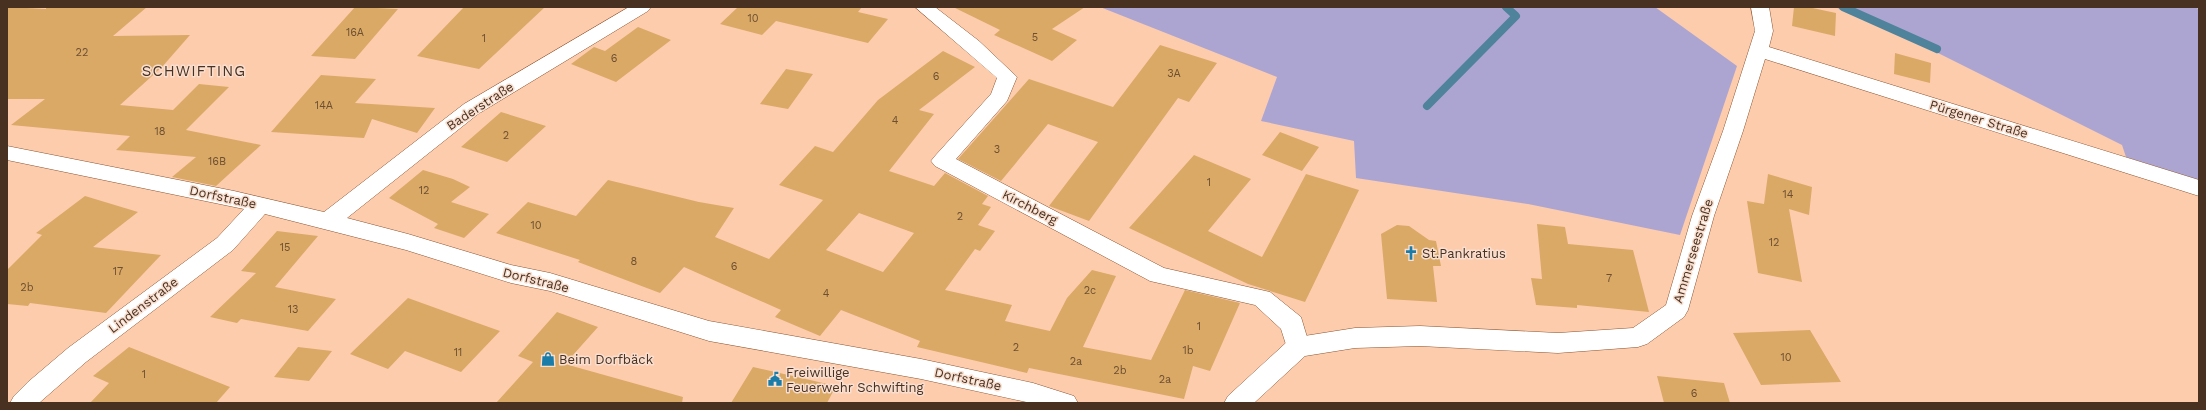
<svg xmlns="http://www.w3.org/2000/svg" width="2206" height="410" font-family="'Work Sans',sans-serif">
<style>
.green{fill:#ada5d1}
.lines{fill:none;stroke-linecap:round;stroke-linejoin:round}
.stream{stroke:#4f829b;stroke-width:8}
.building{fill:#daa966;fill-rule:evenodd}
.minor-casing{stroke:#8a5531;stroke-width:1}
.tertiary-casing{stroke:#8a5531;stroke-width:1}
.minor{fill:#fff;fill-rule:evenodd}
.tertiary{fill:#fff;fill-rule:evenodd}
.labels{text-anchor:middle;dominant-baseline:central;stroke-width:3;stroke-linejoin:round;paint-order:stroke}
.number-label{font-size:11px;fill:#6d4f32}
.street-label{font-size:13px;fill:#493121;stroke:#f8dfd0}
.poi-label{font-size:13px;fill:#493121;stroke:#f8dfd0;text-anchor:start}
.quarter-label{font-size:15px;letter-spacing:1px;fill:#493121;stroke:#f8dfd0}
</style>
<rect width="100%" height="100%" fill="#fdccad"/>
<!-- green -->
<path class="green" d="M 1100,7 L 1655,7 L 1737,66 L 1680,235 L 1528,204 L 1356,178 L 1354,141 L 1261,121 L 1277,77 Z
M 1835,7 L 2194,7 L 2199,9 L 2199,180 L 2126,157 L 2122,145 L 1910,39 Z"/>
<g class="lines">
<!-- stream -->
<path class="stream" d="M 1843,7 L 1937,49
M 1427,106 L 1516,16 L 1506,7"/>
</g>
<!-- building -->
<path class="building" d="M 7,7 L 46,9 L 46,7 L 147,7 L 113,36 L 190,35 L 162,67 L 120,105 L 173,110 L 199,84 L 229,87 L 186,130 L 261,145 L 216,186 L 172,177 L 196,157 L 116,150 L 130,136 L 11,125 L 45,99 L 7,99 Z
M 355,7 L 398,9 L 355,59 L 311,56 Z
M 464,7 L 545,7 L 479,69 L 417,56 Z
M 738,7 L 862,7 L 858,12 L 888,19 L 868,43 L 776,21 L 762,35 L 720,24 Z
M 953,7 L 1085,7 L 1052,29 L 1077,40 L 1052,61 L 994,35 L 1000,30 Z
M 1794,7 L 1808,7 L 1836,13 L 1835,36 L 1792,26 Z
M 638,27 L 671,40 L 616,82 L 571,64 L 594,47 L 605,51 Z
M 1160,45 L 1217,63 L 1189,102 L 1178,98 L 1089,221 L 1049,206 L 1098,142 L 1048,124 L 1001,181 L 958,159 L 1029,79 L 1113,107 Z
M 943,51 L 975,67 L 919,110 L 934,114 L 889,171 L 934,186 L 945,173 L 988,196 L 982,204 L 991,207 L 978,225 L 995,231 L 980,251 L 975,249 L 945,290 L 1012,305 L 1005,321 L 1050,331 L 1067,298 L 1092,270 L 1116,276 L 1083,347 L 1151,360 L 1185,290 L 1240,303 L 1210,371 L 1193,366 L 1184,399 L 1029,368 L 1027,373 L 917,347 L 920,341 L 841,310 L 820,336 L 775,317 L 781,310 L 684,267 L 660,293 L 578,262 L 580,260 L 496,233 L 528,202 L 576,216 L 608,180 L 699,202 L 734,208 L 715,237 L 769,259 L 823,200 L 779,185 L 815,146 L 833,152 L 878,100 ZM 859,213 L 914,233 L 883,272 L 826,250 Z
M 1895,53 L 1931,63 L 1930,83 L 1894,74 Z
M 786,69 L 813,74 L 788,109 L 760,104 Z
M 321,75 L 376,79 L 355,103 L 435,108 L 417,133 L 372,119 L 364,138 L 271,132 Z
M 501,112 L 546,126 L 507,162 L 461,147 Z
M 1280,132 L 1319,147 L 1302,171 L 1262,155 Z
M 1194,155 L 1251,179 L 1208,231 L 1262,257 L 1306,174 L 1359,190 L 1305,302 L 1248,284 L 1129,228 Z
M 423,170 L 453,179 L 470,187 L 451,202 L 489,214 L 464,238 L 434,228 L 438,224 L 389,198 Z
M 1768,174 L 1812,187 L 1809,215 L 1789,209 L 1802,282 L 1758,273 L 1747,201 L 1764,204 Z
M 85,196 L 138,212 L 93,247 L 161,255 L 106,313 L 30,303 L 28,306 L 7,304 L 7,270 L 42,235 L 36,233 Z
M 1537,224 L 1565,227 L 1568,244 L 1633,250 L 1649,312 L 1577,305 L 1577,308 L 1536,305 L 1531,278 L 1542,279 Z
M 1397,225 L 1409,226 L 1429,240 L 1436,241 L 1441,266 L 1433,266 L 1437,302 L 1387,299 L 1381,234 Z
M 277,231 L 318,236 L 275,287 L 336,299 L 308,331 L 241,319 L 237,323 L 210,317 L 256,273 L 241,271 Z
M 408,298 L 469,320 L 500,331 L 461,372 L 405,351 L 388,369 L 350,354 Z
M 557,312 L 598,327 L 565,364 L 683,397 L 682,403 L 496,403 L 533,362 L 518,356 Z
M 1810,330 L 1841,382 L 1761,385 L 1733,333 Z
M 129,347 L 230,387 L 216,403 L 90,403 L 109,383 L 93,376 Z
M 298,347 L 332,351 L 309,381 L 274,377 Z
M 753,367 L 771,371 L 836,386 L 827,403 L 731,403 Z
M 1657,376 L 1724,383 L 1730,403 L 1664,403 Z"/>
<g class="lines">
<defs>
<path id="minor" d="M 629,7 L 651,7 L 648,11 L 478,114 L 347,218 L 408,234 L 511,265 L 550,273 L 709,321 L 921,359 L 1033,383 L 1074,396 L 1078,403 L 1031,403 L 921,379 L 709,341 L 550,291 L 511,283 L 406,250 L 265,214 L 233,250 L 86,362 L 39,403 L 10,403 L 14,396 L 28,382 L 68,348 L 217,238 L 244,209 L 7,160 L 7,146 L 234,191 L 324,212 L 464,104 Z
M 915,7 L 935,7 L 979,41 L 1017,77 L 1007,101 L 956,159 L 1164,268 L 1270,292 L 1301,317 L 1310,347 L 1307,354 L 1298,357 L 1289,354 L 1281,329 L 1255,305 L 1150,281 L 935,166 L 931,161 L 935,156 L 991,94 L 997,78 Z"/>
<path id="tertiary" d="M 1751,7 L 1769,7 L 1773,31 L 1769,47 L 2199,180 L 2199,196 L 1765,59 L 1743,131 L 1714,216 L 1688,310 L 1684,317 L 1647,344 L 1638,347 L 1558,353 L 1420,346 L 1355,348 L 1305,356 L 1254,403 L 1224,403 L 1228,396 L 1289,340 L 1298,337 L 1355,328 L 1420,326 L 1558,333 L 1633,328 L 1666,305 L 1692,216 L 1723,131 L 1755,31 Z"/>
</defs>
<!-- minor casing -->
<use href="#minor" class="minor-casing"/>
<!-- tertiary casing -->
<use href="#tertiary" class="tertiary-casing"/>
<!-- minor -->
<use href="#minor" class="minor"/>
<!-- tertiary -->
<use href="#tertiary" class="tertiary"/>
</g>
<!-- icons -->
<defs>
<symbol id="church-bare" viewBox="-9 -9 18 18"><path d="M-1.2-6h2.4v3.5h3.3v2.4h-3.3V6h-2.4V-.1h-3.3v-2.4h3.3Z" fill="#1a7da9" stroke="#f8dfd0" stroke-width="2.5" paint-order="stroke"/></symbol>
<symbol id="shop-bare" viewBox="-9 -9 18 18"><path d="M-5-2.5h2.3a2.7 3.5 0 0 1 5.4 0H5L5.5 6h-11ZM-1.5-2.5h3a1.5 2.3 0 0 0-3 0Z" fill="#1a7da9" stroke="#f8dfd0" stroke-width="2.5" paint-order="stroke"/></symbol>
<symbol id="civic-bare" viewBox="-9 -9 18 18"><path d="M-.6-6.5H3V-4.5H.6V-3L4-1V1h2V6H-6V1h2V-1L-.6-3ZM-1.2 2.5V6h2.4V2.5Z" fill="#1a7da9" stroke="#f8dfd0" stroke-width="2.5" paint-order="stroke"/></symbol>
</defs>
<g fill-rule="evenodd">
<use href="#church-bare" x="1401" y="243" width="20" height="20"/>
<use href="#shop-bare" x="538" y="349" width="20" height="20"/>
<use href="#civic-bare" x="765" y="369" width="20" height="20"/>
</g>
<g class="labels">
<!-- number labels -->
<g class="number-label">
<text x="753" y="18">10</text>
<text x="355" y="32">16A</text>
<text x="1035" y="37">5</text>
<text x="484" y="38">1</text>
<text x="82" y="52">22</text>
<text x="614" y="58">6</text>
<text x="1174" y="73">3A</text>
<text x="936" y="76">6</text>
<text x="324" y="105">14A</text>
<text x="895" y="120">4</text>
<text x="160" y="131">18</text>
<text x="506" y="135">2</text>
<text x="997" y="149">3</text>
<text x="217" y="161">16B</text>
<text x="1209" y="182">1</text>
<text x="424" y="190">12</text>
<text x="1788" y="194">14</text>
<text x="960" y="216">2</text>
<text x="536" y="225">10</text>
<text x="1774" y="242">12</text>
<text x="285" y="247">15</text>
<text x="634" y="261">8</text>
<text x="734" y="266">6</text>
<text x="118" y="271">17</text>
<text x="1609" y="278">7</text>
<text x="27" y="287">2b</text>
<text x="1090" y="290">2c</text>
<text x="826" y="293">4</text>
<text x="293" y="309">13</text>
<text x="1199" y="326">1</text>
<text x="1016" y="347">2</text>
<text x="1188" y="350">1b</text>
<text x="458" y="352">11</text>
<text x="1786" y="357">10</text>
<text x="1076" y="361">2a</text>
<text x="1120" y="370">2b</text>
<text x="144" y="374">1</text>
<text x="1165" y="379">2a</text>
<text x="1694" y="393">6</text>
</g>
<!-- street labels -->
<g class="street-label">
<text transform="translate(480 106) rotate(-33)">Baderstraße</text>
<text transform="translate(1979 119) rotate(17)">Pürgener Straße</text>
<text transform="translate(223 197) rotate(12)">Dorfstraße</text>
<text transform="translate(1030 207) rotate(27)">Kirchberg</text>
<text transform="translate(1693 251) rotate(-73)">Ammerseestraße</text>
<text transform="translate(536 280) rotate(14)">Dorfstraße</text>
<text transform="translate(143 305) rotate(-37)">Lindenstraße</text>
<text transform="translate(968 379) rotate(12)">Dorfstraße</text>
</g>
<!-- poi labels -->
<g class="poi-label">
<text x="1422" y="253">St.Pankratius</text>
<text x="559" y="359">Beim Dorfbäck</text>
<text x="786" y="372">Freiwillige<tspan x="786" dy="15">Feuerwehr Schwifting</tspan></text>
</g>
<!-- quarter labels -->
<g class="quarter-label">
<text x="194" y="71">SCHWIFTING</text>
</g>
</g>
<!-- border -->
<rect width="2206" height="410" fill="none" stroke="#493121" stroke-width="16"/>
</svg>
